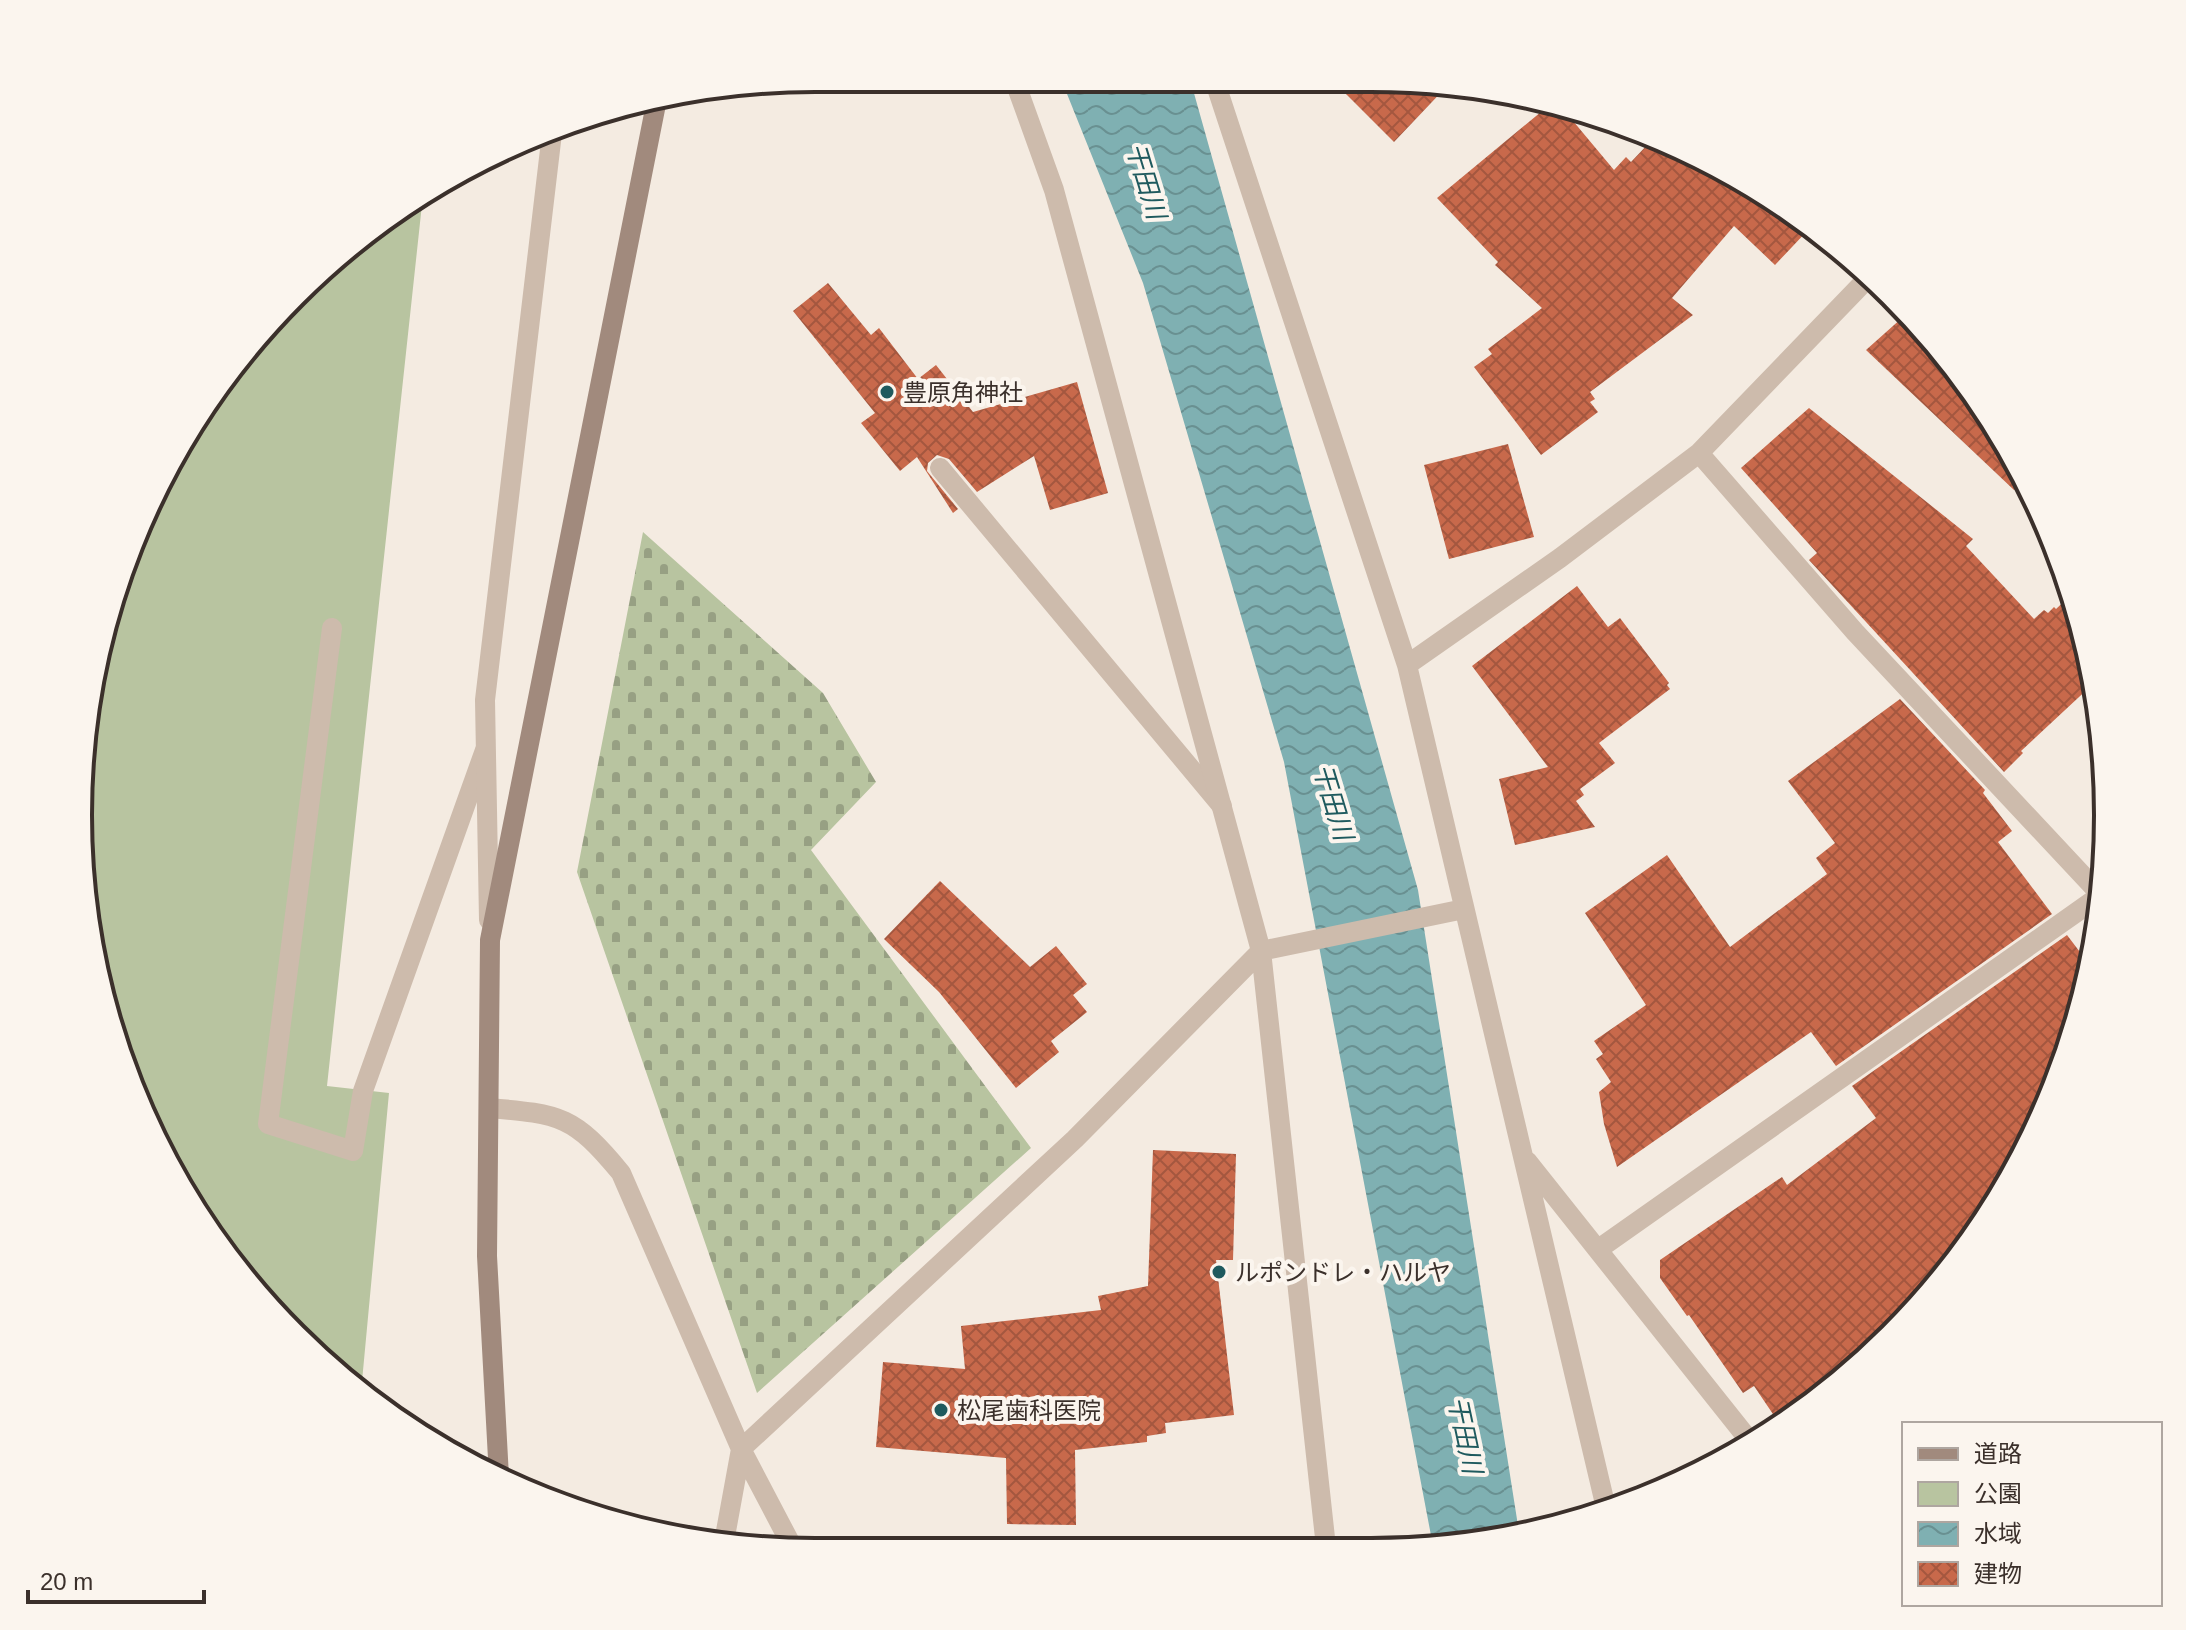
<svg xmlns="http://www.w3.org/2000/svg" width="2186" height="1630" font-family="Arial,'Noto Sans JP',sans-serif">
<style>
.cemetery{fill:url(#cemetery-stones)}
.green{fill:#b8c4a0}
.water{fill:url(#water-waves)}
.building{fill:url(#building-cross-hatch)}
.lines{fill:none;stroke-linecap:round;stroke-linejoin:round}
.lane{stroke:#cdbbac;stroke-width:20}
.street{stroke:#cdbbac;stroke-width:20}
.secondary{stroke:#a18a7d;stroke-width:20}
.poi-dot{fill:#1f5a5e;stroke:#fbf5ee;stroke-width:3}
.labels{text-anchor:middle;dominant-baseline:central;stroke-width:8;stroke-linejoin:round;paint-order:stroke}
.poi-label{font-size:24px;fill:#3b302b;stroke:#fbf5ee;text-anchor:start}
.water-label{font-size:26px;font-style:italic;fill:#1f5a5e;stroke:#fbf5ee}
.rim{fill:none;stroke:#3b302b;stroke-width:4}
</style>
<defs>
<pattern id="cemetery-stones" width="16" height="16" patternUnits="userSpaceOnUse" patternTransform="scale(2)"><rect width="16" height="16" fill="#b8c4a0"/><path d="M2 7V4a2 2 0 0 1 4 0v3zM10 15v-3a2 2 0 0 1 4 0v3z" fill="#97a083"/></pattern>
<pattern id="water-waves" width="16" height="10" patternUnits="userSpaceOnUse" patternTransform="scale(2)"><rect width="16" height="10" fill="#7fb0b2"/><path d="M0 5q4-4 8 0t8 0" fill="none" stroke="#699091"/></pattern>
<pattern id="building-cross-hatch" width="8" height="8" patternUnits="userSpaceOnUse" patternTransform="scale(2)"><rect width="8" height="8" fill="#c8694b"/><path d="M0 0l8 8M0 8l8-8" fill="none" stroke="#a4573f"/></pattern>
</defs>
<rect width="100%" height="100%" fill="#f4ebe1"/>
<!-- cemetery -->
<path class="cemetery" d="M 643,532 L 823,693 L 876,782 L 811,850 L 1031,1148 L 757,1393 L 577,872 Z"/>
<!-- green -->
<path class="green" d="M 423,195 L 327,1086 L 389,1093 L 361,1392 L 329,1369 L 230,1263 L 117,1052 L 80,864 L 94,667 L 154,489 L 294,294 Z"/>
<!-- water -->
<path class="water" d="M 1061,79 L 1190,79 L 1418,890 L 1519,1532 L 1468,1546 L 1433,1546 L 1284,762 L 1143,283 Z"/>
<!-- building -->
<path class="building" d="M 1331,79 L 1419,80 L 1449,84 L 1394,142 Z
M 1553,102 L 1558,103 L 1614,170 L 1626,157 L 1631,162 L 1649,143 L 1780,202 L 1809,229 L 1775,265 L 1734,226 L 1672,298 L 1693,315 L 1590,392 L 1595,399 L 1590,402 L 1598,412 L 1541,455 L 1474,367 L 1492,354 L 1488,349 L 1542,308 L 1495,265 L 1498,262 L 1437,198 Z
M 828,283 L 871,335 L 879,328 L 918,379 L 936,365 L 973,412 L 1077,382 L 1108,493 L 1050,510 L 1034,456 L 977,492 L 949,459 L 937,455 L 928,463 L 927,471 L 958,509 L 953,513 L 917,457 L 900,471 L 861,423 L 875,413 L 793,311 Z
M 1903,317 L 1956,367 L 2026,480 L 2014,490 L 1866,350 Z
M 1809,408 L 1973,539 L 1966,546 L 2034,619 L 2044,610 L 2048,613 L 2054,607 L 2056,609 L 2072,594 L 2083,625 L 2093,684 L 2021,751 L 2023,753 L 2004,772 L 1809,560 L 1817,553 L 1741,468 Z
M 1508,444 L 1534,537 L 1449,559 L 1424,465 Z
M 1577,586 L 1608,627 L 1620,618 L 1669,683 L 1667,685 L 1670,689 L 1599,743 L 1615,763 L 1580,789 L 1584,795 L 1576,801 L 1595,827 L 1515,845 L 1499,779 L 1548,767 L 1472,666 Z
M 1900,699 L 1985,790 L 1983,793 L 2012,831 L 1998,842 L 2052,914 L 1836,1066 L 1811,1032 L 1617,1167 L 1604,1124 L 1599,1092 L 1611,1082 L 1596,1059 L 1603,1054 L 1594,1041 L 1646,1005 L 1585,913 L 1667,855 L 1730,947 L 1827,874 L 1816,858 L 1835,843 L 1788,781 Z
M 940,881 L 1030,967 L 1056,946 L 1087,984 L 1073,995 L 1087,1012 L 1051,1041 L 1059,1052 L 1016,1088 L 939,992 L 884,939 Z
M 2067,935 L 2089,964 L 2069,1050 L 2009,1184 L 1925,1301 L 1819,1400 L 1779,1423 L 1754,1386 L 1743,1393 L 1689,1315 L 1687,1316 L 1660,1278 L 1660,1260 L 1782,1177 L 1787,1185 L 1876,1118 L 1852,1086 Z
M 1153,1150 L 1236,1154 L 1233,1260 L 1216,1260 L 1234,1415 L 1165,1423 L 1166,1433 L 1147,1436 L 1147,1442 L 1075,1450 L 1076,1525 L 1007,1524 L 1006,1458 L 876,1447 L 883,1362 L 965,1369 L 961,1326 L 1101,1310 L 1098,1296 L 1148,1286 Z"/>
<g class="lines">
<!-- lane -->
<path class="lane" d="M 940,468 L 1222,806
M 332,628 L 268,1124 L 353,1151 L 363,1091 L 485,750"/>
<!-- street -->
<path class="street" d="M 1014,79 L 1054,190 L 1261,951 L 1464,909
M 1214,79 L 1407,665 L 1606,1508
M 1699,453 L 1855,632 L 2102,896
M 1407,665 L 1560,558 L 1699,453 L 1865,281
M 489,920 L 485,700 L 552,133
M 1261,951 L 1326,1547
M 489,1108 C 561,1114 574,1116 621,1173 L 741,1449 L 724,1542
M 1527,1161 L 1749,1440
M 1600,1248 L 2101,895
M 794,1550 L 741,1449 L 1075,1139 L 1261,951"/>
<!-- secondary -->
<path class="secondary" d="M 499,1477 L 487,1256 L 490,940 L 657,99"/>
</g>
<!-- markers -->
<g class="poi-dot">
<circle cx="887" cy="392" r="8"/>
<circle cx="1219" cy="1272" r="8"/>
<circle cx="941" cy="1410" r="8"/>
</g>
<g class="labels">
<!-- poi labels -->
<g class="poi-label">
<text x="903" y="392">豊原角神社</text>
<text x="1235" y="1272">ルポンドレ・ハルヤ</text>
<text x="957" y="1410">松尾歯科医院</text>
</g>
<!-- water labels -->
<g class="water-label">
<text transform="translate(1146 181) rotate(73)">干田川</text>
<text transform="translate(1333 802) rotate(73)">干田川</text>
<text transform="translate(1465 1435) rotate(78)">干田川</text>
</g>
</g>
<!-- crop -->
<path d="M0 0H2186V1630H0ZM815 92H1371A723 723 0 0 1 2094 815V815A723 723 0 0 1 1371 1538H815A723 723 0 0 1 92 815V815A723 723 0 0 1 815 92Z" fill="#fbf5ee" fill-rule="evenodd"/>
<path class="rim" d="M815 92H1371A723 723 0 0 1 2094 815V815A723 723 0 0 1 1371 1538H815A723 723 0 0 1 92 815V815A723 723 0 0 1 815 92Z"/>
<!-- legend -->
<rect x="1902" y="1422" width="260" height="184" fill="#fbf5ee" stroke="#aea6a0" stroke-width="2"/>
<rect x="1918" y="1448" width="40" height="12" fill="#a18a7d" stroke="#aea6a0" stroke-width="2"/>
<text x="1974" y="1462" font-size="24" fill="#3b302b">道路</text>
<rect x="1918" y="1482" width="40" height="24" fill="#b8c4a0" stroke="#aea6a0" stroke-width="2"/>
<text x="1974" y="1502" font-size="24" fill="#3b302b">公園</text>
<rect x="1918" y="1522" width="40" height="24" fill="url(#water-waves)" stroke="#aea6a0" stroke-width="2"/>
<text x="1974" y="1542" font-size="24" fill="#3b302b">水域</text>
<rect x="1918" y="1562" width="40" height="24" fill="url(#building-cross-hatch)" stroke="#aea6a0" stroke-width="2"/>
<text x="1974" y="1582" font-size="24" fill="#3b302b">建物</text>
<!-- scale -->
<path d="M28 1590v12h176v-12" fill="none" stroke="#3b302b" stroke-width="4"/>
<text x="40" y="1590" font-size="24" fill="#3b302b" stroke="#fbf5ee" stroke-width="6" paint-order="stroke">20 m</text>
</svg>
